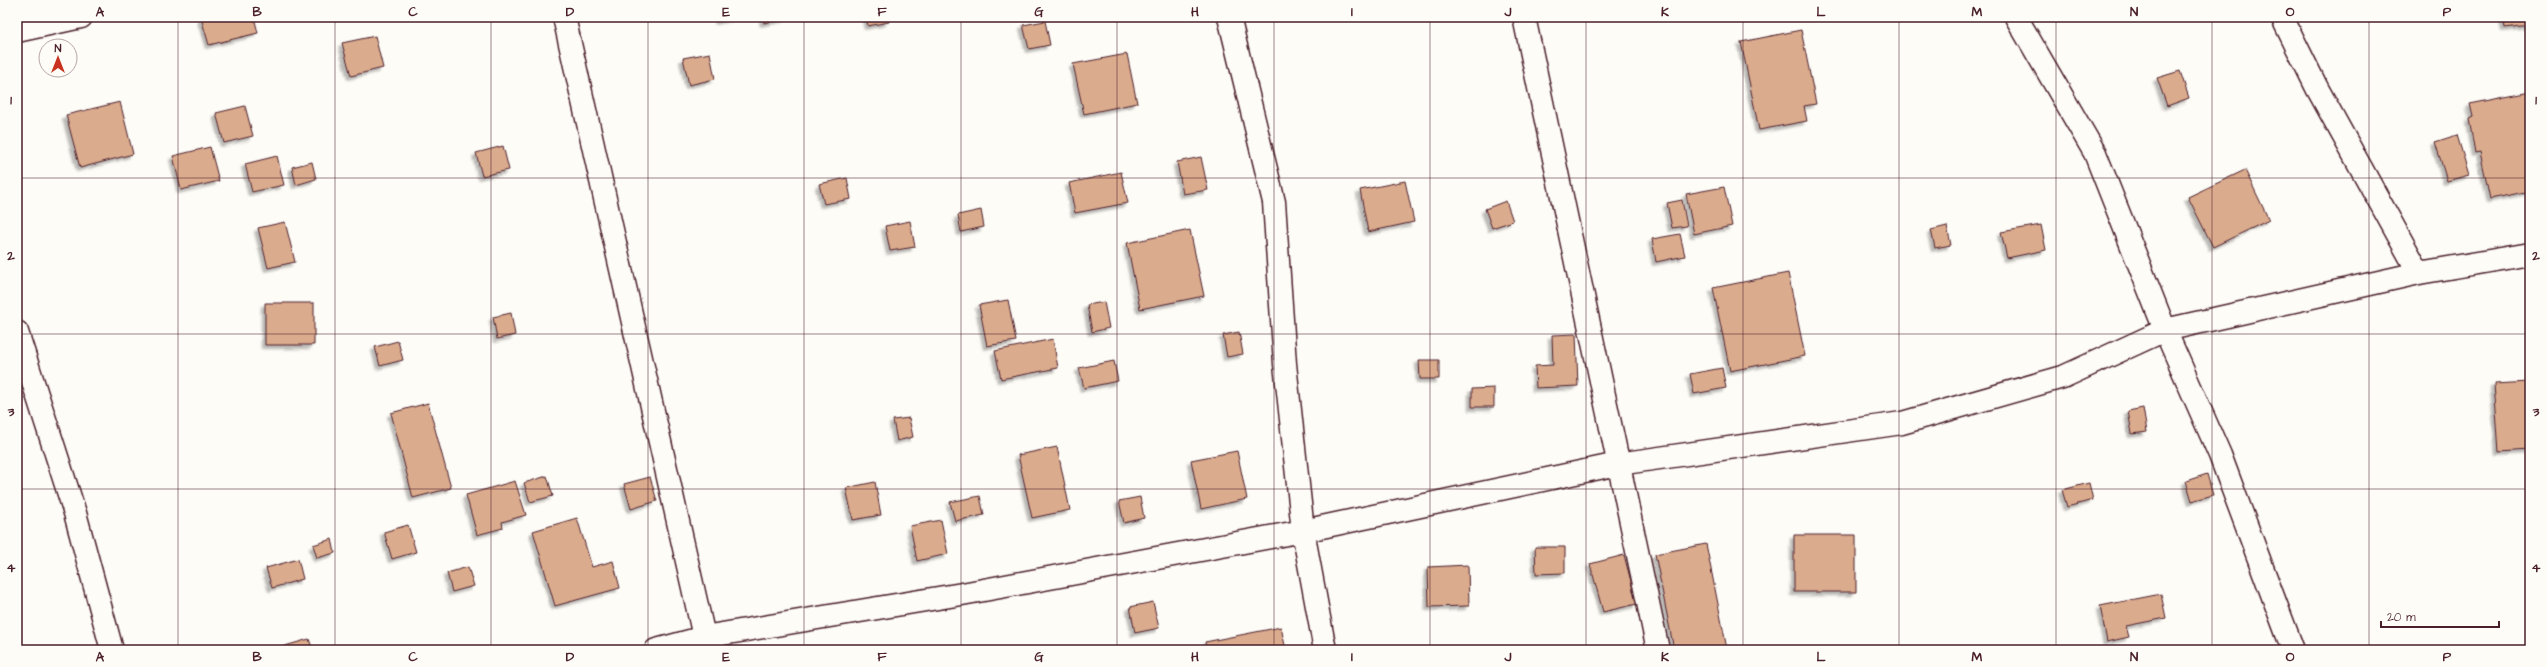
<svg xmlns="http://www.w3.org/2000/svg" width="2547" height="667" font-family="'Architects Daughter',sans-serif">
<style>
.building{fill:#dbab8d;stroke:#4a1f2b;filter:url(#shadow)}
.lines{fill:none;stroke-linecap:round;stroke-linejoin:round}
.street-casing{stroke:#4a1f2b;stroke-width:25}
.street{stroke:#fdfcf7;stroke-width:22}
.grid{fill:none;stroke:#4a1f2b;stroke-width:1;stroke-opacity:0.55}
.neatline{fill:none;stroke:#4a1f2b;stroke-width:1.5}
.grid-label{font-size:13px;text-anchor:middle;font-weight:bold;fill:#4a1f2b}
</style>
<defs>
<filter id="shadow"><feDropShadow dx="-3.5" dy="3.5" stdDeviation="1" flood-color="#0004"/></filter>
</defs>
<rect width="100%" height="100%" fill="#fdfcf7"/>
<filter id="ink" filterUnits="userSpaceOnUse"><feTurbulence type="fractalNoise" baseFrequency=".025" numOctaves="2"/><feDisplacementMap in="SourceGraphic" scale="8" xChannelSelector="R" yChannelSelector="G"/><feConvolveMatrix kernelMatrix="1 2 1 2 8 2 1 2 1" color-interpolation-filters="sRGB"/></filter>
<g filter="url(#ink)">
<!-- building -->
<path class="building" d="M 205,17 L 254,17 L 258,33 L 209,45 L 201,18 Z
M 718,17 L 737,17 L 719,21 Z
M 763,17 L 787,17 L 787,18 L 764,23 Z
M 866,17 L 888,17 L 889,22 L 868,26 Z
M 2503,17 L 2529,17 L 2530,25 L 2505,28 Z
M 1045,21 L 1050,45 L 1029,49 L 1023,25 Z
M 1801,30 L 1816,104 L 1804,106 L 1807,121 L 1759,130 L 1741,42 Z
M 375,36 L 383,68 L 351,76 L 342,43 Z
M 710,53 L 715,79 L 689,85 L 683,58 Z
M 1127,54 L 1137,103 L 1084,114 L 1073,64 Z
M 2180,71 L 2189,98 L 2167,106 L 2157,78 Z
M 2530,92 L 2530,191 L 2490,199 L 2480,152 L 2475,153 L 2469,119 L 2473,117 L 2470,104 Z
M 120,102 L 133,154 L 80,168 L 66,115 Z
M 245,106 L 253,136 L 224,143 L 216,113 Z
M 2457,135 L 2469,175 L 2447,181 L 2435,142 Z
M 503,146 L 509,170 L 482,176 L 476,153 Z
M 210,147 L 219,181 L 181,190 L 173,156 Z
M 277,156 L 284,185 L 252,192 L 245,164 Z
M 1201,157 L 1208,190 L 1183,194 L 1177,162 Z
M 312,162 L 316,179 L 296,185 L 292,167 Z
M 2245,170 L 2269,220 L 2213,247 L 2188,197 Z
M 1121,172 L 1128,203 L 1075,213 L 1069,183 Z
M 847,178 L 851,199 L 824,204 L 819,184 Z
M 1405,181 L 1414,222 L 1368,232 L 1360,190 Z
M 1724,187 L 1732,226 L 1694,234 L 1686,194 Z
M 1682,200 L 1687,226 L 1672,228 L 1667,203 Z
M 1506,201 L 1513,221 L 1492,228 L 1485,209 Z
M 981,210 L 984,227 L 961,232 L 958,215 Z
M 910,221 L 915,247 L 890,251 L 885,226 Z
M 285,222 L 295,262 L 268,268 L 258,228 Z
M 2041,225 L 2046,250 L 2007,258 L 2001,232 Z
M 1947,226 L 1951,245 L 1935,248 L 1931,230 Z
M 1190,230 L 1204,296 L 1140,309 L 1127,243 Z
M 1680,234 L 1685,256 L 1656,262 L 1652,239 Z
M 1788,273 L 1805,356 L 1730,371 L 1713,288 Z
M 1008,300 L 1016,341 L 987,346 L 979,305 Z
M 1104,302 L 1109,328 L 1092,332 L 1087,305 Z
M 265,303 L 314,303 L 314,345 L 265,345 Z
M 511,313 L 515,335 L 497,339 L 493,317 Z
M 1239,332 L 1243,354 L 1227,357 L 1223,335 Z
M 1576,334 L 1578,386 L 1536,388 L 1535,366 L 1553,365 L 1552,335 Z
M 1053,339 L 1058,368 L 1001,379 L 995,351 Z
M 398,341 L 403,360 L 380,366 L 375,347 Z
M 1419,360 L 1439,360 L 1439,379 L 1420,379 Z
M 1114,361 L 1118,381 L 1084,388 L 1079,368 Z
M 1722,368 L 1726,388 L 1694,394 L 1690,374 Z
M 2530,382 L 2530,450 L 2499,452 L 2494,384 Z
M 1494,388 L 1494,407 L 1472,407 L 1472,389 Z
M 428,403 L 451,488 L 413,498 L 391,413 Z
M 2143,408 L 2147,432 L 2132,434 L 2128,411 Z
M 909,418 L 913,437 L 897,441 L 893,420 Z
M 1057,447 L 1070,510 L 1032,518 L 1018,455 Z
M 1237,451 L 1247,499 L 1201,509 L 1191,460 Z
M 2207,474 L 2213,495 L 2192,501 L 2186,481 Z
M 547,476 L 553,496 L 530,502 L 524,483 Z
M 650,477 L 657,501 L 631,509 L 624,484 Z
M 515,481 L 526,515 L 502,522 L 503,528 L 477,535 L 466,495 Z
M 875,482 L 881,515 L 853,520 L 846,488 Z
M 2089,483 L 2093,500 L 2067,507 L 2062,490 Z
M 980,496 L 984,515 L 955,521 L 950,502 Z
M 1140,497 L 1144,518 L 1124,523 L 1119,501 Z
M 577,518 L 592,567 L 613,561 L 620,588 L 555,606 L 533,531 Z
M 941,520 L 948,554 L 917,561 L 910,526 Z
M 408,525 L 416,552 L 392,559 L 384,532 Z
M 1794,535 L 1856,535 L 1856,592 L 1794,592 Z
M 332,539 L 335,553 L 317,558 L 313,545 Z
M 1706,544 L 1727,649 L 1674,650 L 1655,554 Z
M 1535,547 L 1565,547 L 1565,573 L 1536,574 Z
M 1624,555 L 1637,604 L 1603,612 L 1590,564 Z
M 298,559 L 303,579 L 272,588 L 266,568 Z
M 1468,565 L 1469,606 L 1429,607 L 1428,567 Z
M 468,567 L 474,586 L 452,592 L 447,573 Z
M 2161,594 L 2166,618 L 2126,626 L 2129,637 L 2107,642 L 2100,606 Z
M 1153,602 L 1159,628 L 1135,633 L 1130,607 Z
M 1281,627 L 1286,650 L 1206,650 L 1205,642 Z
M 309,639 L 313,650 L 271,650 Z"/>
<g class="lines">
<defs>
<path id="street" d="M 564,17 L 707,650
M 1229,17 L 1274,202 L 1285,364 L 1303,531 L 1325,650
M 1524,17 L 1658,650
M 2016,17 L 2095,153 L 2165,330 L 2220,455 L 2293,650
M 2282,17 L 2317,88 L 2419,273
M 17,31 L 81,17
M 17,332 L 75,513 L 112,650
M 656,650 L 704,637 L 962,594 L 1303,531 L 1618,464 L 1902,423 L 2063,377 L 2165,330 L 2419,273 L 2530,254"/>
</defs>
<!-- street casing -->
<use href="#street" class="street-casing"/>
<!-- street -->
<use href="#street" class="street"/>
</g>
</g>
<!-- grid -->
<path class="grid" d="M 178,17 L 178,650M 335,17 L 335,650M 491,17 L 491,650M 648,17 L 648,650M 804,17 L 804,650M 961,17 L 961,650M 1117,17 L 1117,650M 1274,17 L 1274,650M 1430,17 L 1430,650M 1586,17 L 1586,650M 1743,17 L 1743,650M 1899,17 L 1899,650M 2056,17 L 2056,650M 2212,17 L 2212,650M 2369,17 L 2369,650M 17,178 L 2530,178M 17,334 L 2530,334M 17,489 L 2530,489"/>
<!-- margin -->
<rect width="2547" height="667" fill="none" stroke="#fdfcf7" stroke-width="44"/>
<!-- north arrow -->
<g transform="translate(58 58)"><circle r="19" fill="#fdfcf7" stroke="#b5a4a5"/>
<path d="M0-3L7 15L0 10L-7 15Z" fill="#c8321e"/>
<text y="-6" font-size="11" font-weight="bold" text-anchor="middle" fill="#4a1f2b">N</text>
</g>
<!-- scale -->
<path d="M2381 621v6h118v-6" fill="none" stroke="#4a1f2b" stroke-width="2"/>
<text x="2387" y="621" font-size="12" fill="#4a1f2b" stroke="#fdfcf7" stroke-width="3" paint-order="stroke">20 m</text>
<rect x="22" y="22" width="2503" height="623" class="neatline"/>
<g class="grid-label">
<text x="100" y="16">A</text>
<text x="257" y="16">B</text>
<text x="413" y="16">C</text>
<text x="570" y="16">D</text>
<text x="726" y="16">E</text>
<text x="882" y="16">F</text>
<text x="1039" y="16">G</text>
<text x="1195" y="16">H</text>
<text x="1352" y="16">I</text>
<text x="1508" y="16">J</text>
<text x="1665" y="16">K</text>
<text x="1821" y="16">L</text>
<text x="1977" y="16">M</text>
<text x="2134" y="16">N</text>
<text x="2290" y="16">O</text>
<text x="2447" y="16">P</text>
<text x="11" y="104">1</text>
<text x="2536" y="104">1</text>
<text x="11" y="260">2</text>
<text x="2536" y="260">2</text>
<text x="11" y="416">3</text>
<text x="2536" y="416">3</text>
<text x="11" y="572">4</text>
<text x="2536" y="572">4</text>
<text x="100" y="661">A</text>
<text x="257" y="661">B</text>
<text x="413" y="661">C</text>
<text x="570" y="661">D</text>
<text x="726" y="661">E</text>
<text x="882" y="661">F</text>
<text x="1039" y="661">G</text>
<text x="1195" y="661">H</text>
<text x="1352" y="661">I</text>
<text x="1508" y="661">J</text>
<text x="1665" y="661">K</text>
<text x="1821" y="661">L</text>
<text x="1977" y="661">M</text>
<text x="2134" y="661">N</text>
<text x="2290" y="661">O</text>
<text x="2447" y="661">P</text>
</g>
</svg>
